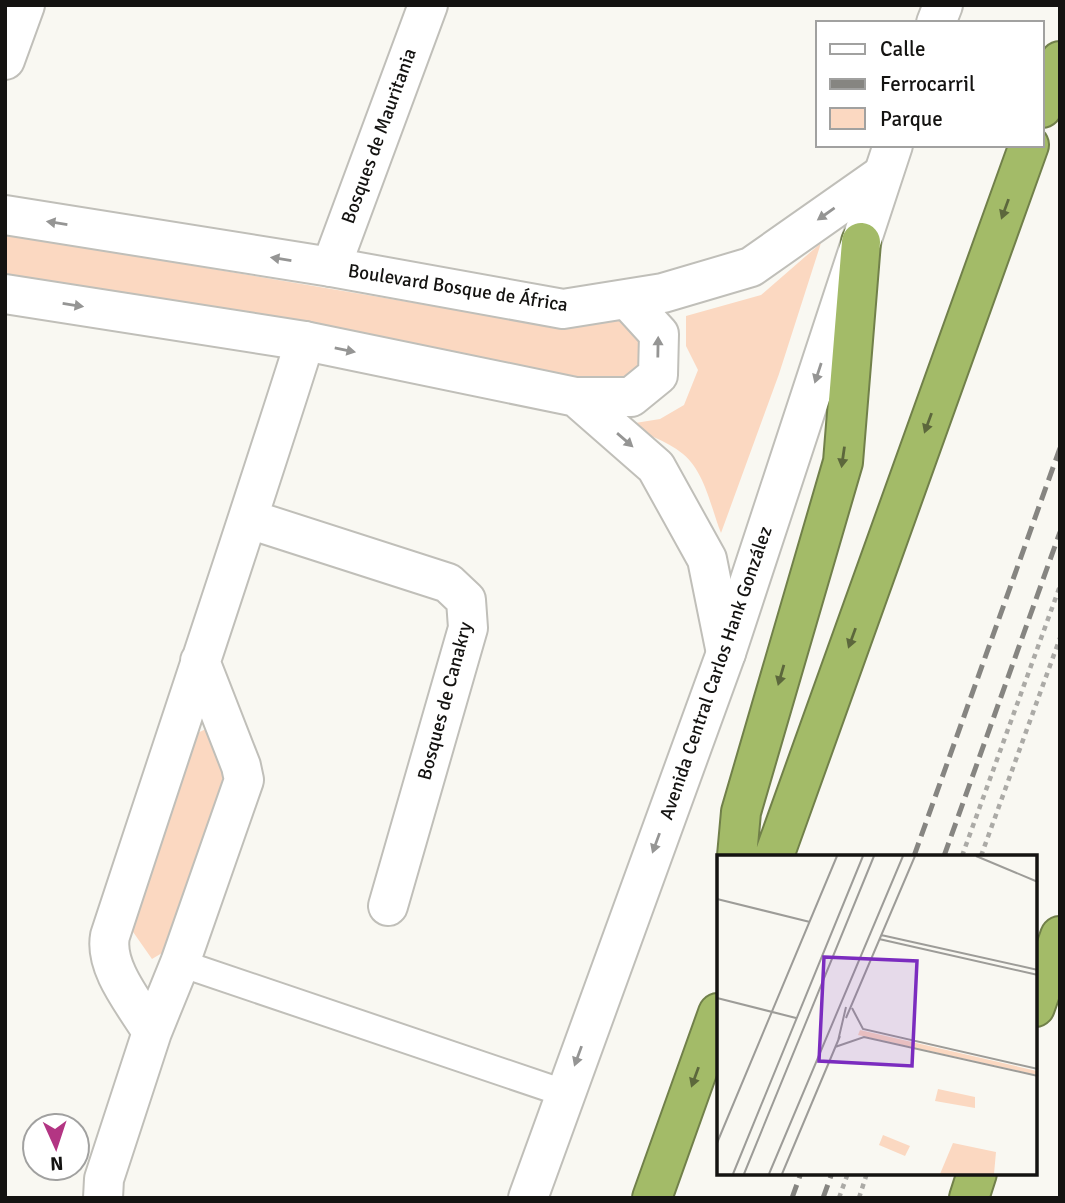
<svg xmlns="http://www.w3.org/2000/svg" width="1065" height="1203" font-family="Signika,sans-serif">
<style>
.green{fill:#fbd8c1}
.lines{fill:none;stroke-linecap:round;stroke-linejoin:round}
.service-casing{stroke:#c0bfb9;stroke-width:30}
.minor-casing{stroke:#c0bfb9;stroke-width:42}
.tertiary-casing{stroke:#c0bfb9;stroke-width:42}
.secondary-casing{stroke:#c0bfb9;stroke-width:42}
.motorway-casing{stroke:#71804a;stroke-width:42}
.path{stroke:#abaaa6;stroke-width:4.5;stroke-dasharray:5 5;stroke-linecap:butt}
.service{stroke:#fff;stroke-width:26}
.minor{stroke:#fff;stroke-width:38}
.tertiary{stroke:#fff;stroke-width:38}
.secondary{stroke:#fff;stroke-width:38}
.motorway{stroke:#a3bb68;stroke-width:38}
.rail{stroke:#868581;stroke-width:5;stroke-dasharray:14 7;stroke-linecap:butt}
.oneway{fill:#5c673c}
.oneway2{fill:#959594}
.labels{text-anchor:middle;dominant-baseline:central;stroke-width:7;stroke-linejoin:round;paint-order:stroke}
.street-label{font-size:19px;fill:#141311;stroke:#fff}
.inset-road{fill:none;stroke:#9d9c98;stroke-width:2}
.view{fill:#7b2cbf;fill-opacity:0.15;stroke:#7b2cbf;stroke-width:3.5}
.inset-edge{fill:none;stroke:#141311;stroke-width:3.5}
</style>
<rect width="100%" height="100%" fill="#f9f8f2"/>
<!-- green -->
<path class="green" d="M 5,234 L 552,326 L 629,320 C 642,345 651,353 633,379 L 617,383 L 329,334 L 5,274 Z
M 821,243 L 779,374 L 721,533 C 711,508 705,472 683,454 C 666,440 643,433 623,425 L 660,419 L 684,405 L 698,370 L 686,346 L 686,316 L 761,295 Z
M 206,729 L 230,756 L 167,950 L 152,959 L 131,929 L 191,736 Z"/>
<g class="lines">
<defs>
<path id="service" d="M 180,963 L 564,1093"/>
<path id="minor" d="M 5,60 L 25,5
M 331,267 L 428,5
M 249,519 L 448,583 L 466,600 L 468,628 L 388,906
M 152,1032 C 136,1005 104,968 110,936 C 175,738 242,540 305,341
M 103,1198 L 104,1179 L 152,1032 L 180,963 L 244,780 L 241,766 L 200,661"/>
<path id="tertiary" d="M 5,215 L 331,267 L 563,309 L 663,293 L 751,267 L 882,175
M 5,294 L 305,341 L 576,397 L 656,467 L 707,559 L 726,653
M 576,397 L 631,397 L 658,375 L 659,334 L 628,300"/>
<path id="secondary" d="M 936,23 L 943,5
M 528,1198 L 726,653 L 893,145"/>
<path id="motorway" d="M 1042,108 L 1060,61
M 737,856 L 741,812 L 843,462 L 861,242
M 774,856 L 1029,145
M 1035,1007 L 1060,936
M 652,1198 L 718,1013
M 969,1198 L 977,1173"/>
</defs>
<!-- service casing -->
<use href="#service" class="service-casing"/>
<!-- minor casing -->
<use href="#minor" class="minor-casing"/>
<!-- tertiary casing -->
<use href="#tertiary" class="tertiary-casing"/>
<!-- secondary casing -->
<use href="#secondary" class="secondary-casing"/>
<!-- motorway casing -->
<use href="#motorway" class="motorway-casing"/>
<!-- path -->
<path class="path" d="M 962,856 L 1060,586
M 981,856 L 1060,638
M 839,1198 L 848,1173
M 859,1198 L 867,1173"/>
<!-- service -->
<use href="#service" class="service"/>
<!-- minor -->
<use href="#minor" class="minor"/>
<!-- tertiary -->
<use href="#tertiary" class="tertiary"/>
<!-- secondary -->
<use href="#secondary" class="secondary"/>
<!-- motorway -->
<use href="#motorway" class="motorway"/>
<!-- rail -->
<path class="rail" d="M 914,856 L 1060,448
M 944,856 L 1060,532
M 792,1198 L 801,1173
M 823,1198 L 832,1173"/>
</g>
<!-- one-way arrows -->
<defs><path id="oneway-solid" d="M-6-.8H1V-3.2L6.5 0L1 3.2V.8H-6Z" transform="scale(1.75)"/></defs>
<g class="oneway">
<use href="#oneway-solid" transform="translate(1005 209) rotate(110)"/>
<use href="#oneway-solid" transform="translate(928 423) rotate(110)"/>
<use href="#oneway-solid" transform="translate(843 457) rotate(98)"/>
<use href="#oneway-solid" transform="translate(852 638) rotate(110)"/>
<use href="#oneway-solid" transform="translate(781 675) rotate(106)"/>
<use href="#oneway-solid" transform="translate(695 1077) rotate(110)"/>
</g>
<g class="oneway2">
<use href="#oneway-solid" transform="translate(826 214) rotate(145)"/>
<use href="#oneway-solid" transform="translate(57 223) rotate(-171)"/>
<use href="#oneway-solid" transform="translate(281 259) rotate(-171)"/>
<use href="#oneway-solid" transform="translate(73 305) rotate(9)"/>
<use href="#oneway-solid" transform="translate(658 347) rotate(-89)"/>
<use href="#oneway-solid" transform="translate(345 350) rotate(12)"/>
<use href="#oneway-solid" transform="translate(818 373) rotate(108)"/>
<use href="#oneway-solid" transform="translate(625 440) rotate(41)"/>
<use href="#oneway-solid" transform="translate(656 843) rotate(110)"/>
<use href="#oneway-solid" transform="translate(578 1056) rotate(110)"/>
</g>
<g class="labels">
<!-- street labels -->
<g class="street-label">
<text transform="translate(379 136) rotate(-70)">Bosques de Mauritania</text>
<text transform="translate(458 288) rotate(9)">Boulevard Bosque de África</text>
<text transform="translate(716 673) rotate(-71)">Avenida Central Carlos Hank González</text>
<text transform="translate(445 701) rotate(-75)">Bosques de Canakry</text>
</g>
</g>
<!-- overview -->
<g transform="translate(717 855)">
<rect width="320" height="320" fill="#f9f8f2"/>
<path d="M 143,175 L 320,216 L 320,220 L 141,180 ZM 221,234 L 258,242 L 258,253 L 218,246 ZM 166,280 L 193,291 L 188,301 L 162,290 ZM 236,288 L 279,297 L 277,319 L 223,319 Z" fill="#fbd8c1"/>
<path class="inset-road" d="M 259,1 L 321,27M 0,44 L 93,67M 164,80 L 321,115M 162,84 L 321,120M 0,143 L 79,163M 135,153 L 146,174 L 321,214M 129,163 L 198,1M 121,186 L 129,152M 118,192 L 147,182 L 321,221M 0,288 L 120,1M 16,319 L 146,1M 27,319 L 157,1M 52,319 L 186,1M 65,319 L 123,181"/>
<path class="view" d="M 107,102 L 200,106 L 195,211 L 102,206 Z"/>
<rect width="320" height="320" class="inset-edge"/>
</g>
<!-- border -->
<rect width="1065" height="1203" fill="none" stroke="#141311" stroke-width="14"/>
<!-- legend -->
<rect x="816" y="21" width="228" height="126" fill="#ffffff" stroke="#a1a1a0" stroke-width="2"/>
<rect x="830" y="44" width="35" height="10" fill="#ffffff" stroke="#a1a1a0" stroke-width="2"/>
<text x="880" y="56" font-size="21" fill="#141311">Calle</text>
<rect x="830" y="79" width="35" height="10" fill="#868581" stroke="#a1a1a0" stroke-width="2"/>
<text x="880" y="91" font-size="21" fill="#141311">Ferrocarril</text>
<rect x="830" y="108" width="35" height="21" fill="#fbd8c1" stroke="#a1a1a0" stroke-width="2"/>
<text x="880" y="126" font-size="21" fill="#141311">Parque</text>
<!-- north arrow -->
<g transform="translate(56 1147) rotate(177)"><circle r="33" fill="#ffffff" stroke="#a1a1a0" stroke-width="2"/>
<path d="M0-5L12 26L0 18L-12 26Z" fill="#b33583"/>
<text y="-10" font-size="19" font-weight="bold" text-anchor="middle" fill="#141311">N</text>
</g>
</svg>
